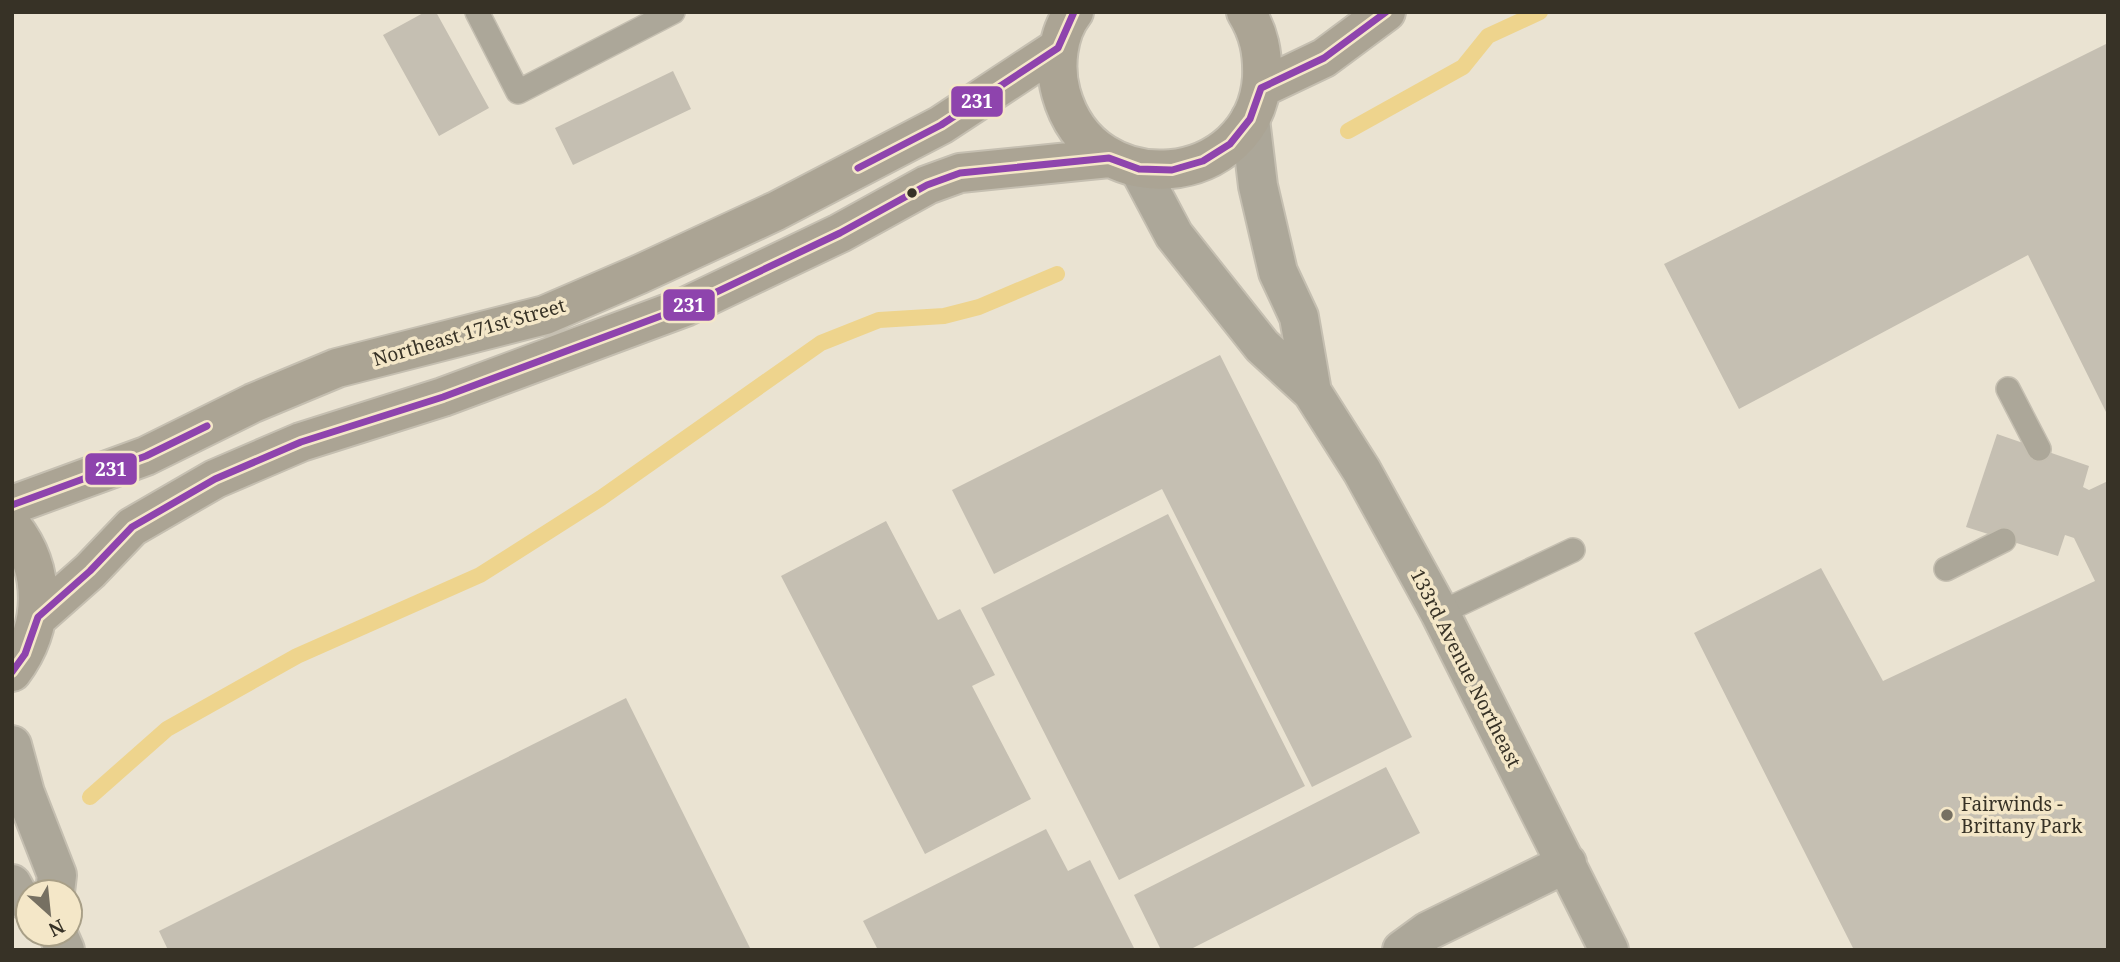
<svg xmlns="http://www.w3.org/2000/svg" width="2120" height="962" font-family="'Noto Serif',serif">
<style>
.lines{fill:none;stroke-linecap:round;stroke-linejoin:round}
.stream{stroke:#eed48d;stroke-width:16}
.building{fill:#c5bfb2}
.lane-casing{stroke:#c5bfb1;stroke-width:26}
.street-casing{stroke:#c5bfb1;stroke-width:42}
.secondary-casing{stroke:#c5bfb1;stroke-width:42}
.lane{stroke:#aca799;stroke-width:23}
.street{stroke:#aca799;stroke-width:38}
.secondary{stroke:#aba494;stroke-width:38}
.bus-1-casing{stroke:#f4e7c8;stroke-width:12}
.bus-1{stroke:#8e44ad;stroke-width:7}
.bus-dot{fill:#373226;stroke:#f4e7c8;stroke-width:2.5}
.poi-dot{fill:#767062;stroke:#f4e7c8;stroke-width:2.5}
.labels{text-anchor:middle;dominant-baseline:central;stroke-width:7;stroke-linejoin:round;paint-order:stroke}
.street-label{font-size:19px;fill:#373226;stroke:#f4e7c8}
.poi-label{font-size:19px;fill:#373226;stroke:#f4e7c8;text-anchor:start}
.line-badge{stroke:#f4e7c8;stroke-width:2.5}
.badge-label{font-size:19px;text-anchor:middle;font-weight:bold;fill:#fff}
</style>
<rect width="100%" height="100%" fill="#eae3d2"/>
<g class="lines">
<!-- stream -->
<path class="stream" d="M 1348,131 L 1463,67 L 1488,36 L 1540,12
M 90,797 L 167,729 L 297,656 L 480,575 L 601,498 L 821,343 L 879,320 L 944,316 L 979,307 L 1057,274"/>
</g>
<!-- building -->
<path class="building" d="M 425,12 L 436,12 L 489,108 L 439,136 L 383,35 Z
M 2108,43 L 2108,416 L 2028,255 L 1739,409 L 1664,264 Z
M 673,71 L 691,109 L 573,165 L 555,128 Z
M 1220,355 L 1412,737 L 1312,787 L 1162,489 L 994,574 L 952,490 Z
M 1997,434 L 2089,466 L 2083,487 L 2089,490 L 2108,481 L 2108,950 L 1854,950 L 1694,633 L 1821,568 L 1883,681 L 2095,581 L 2074,538 L 2065,535 L 2058,556 L 1966,527 Z
M 1168,514 L 1305,786 L 1119,880 L 981,608 Z
M 886,521 L 938,620 L 960,609 L 995,675 L 972,686 L 1031,799 L 925,854 L 781,576 Z
M 626,698 L 751,950 L 168,950 L 159,931 Z
M 1386,767 L 1420,833 L 1189,950 L 1161,950 L 1134,895 Z
M 1046,829 L 1068,871 L 1090,860 L 1135,950 L 878,950 L 863,921 Z"/>
<g class="lines">
<defs>
<path id="lane" d="M 477,12 L 518,92 L 673,12
M 2008,389 L 2039,449
M 1946,569 L 2004,540
M 1440,613 L 1573,550"/>
<path id="street" d="M 1250,119 L 1258,186 L 1278,272 L 1299,317 L 1312,392
M 1139,169 L 1174,235 L 1262,346 L 1312,392 L 1362,471 L 1440,613 L 1609,950
M 12,745 L 25,793 L 57,875 L 55,892
M 12,884 L 18,895 L 28,902
M 58,934 L 65,950
M 1402,950 L 1428,931 L 1567,863"/>
<path id="secondary" d="M 1074,12 C 1057,33 1054,68 1061,93 C 1092,206 1254,188 1262,78 C 1263,53 1259,33 1246,12
M 1261,88 L 1324,58 L 1386,12
M 12,505 L 146,456 L 253,403 L 337,368 L 545,315 L 640,274 L 776,211 L 941,125 L 1058,48
M 12,526 C 47,570 46,627 12,672
M 38,617 L 90,571 L 132,527 L 215,479 L 301,442 L 443,397 L 685,307 L 840,233 L 927,185 L 960,173 L 1109,158"/>
</defs>
<!-- lane casing -->
<use href="#lane" class="lane-casing"/>
<!-- street casing -->
<use href="#street" class="street-casing"/>
<!-- secondary casing -->
<use href="#secondary" class="secondary-casing"/>
<!-- lane -->
<use href="#lane" class="lane"/>
<!-- street -->
<use href="#street" class="street"/>
<!-- secondary -->
<use href="#secondary" class="secondary"/>
<defs>
<path id="bus-1" d="M 858,168 L 941,125 L 1058,48 L 1074,12
M 12,505 L 146,456 L 207,426
M 12,672 L 25,654 L 38,617 L 90,571 L 132,527 L 215,479 L 301,442 L 443,397 L 685,307 L 840,233 L 927,185 L 960,173 L 1109,158 L 1139,169 L 1172,170 L 1203,161 L 1230,144 L 1250,119 L 1261,88 L 1324,58 L 1386,12"/>
</defs>
<!-- bus-1 casing -->
<use href="#bus-1" class="bus-1-casing"/>
<!-- bus-1 -->
<use href="#bus-1" class="bus-1"/>
</g>
<!-- markers -->
<circle class="bus-dot" cx="912" cy="193" r="6"/>
<circle class="poi-dot" cx="1947" cy="815" r="7"/>
<g class="labels">
<!-- street labels -->
<g class="street-label">
<text transform="translate(469 332) rotate(-16)">Northeast 171st Street</text>
<text transform="translate(1466 668) rotate(63)">133rd Avenue Northeast</text>
</g>
<!-- poi labels -->
<g class="poi-label">
<text x="1961" y="804">Fairwinds -<tspan x="1961" dy="22">Brittany Park</tspan></text>
</g>
</g>
<g class="line-badge">
<rect x="950" y="85" width="54" height="33" rx="7" fill="#8e44ad"/>
<rect x="662" y="288" width="54" height="34" rx="7" fill="#8e44ad"/>
<rect x="84" y="452" width="54" height="34" rx="7" fill="#8e44ad"/>
</g>
<g class="badge-label">
<text x="977" y="108">231</text>
<text x="689" y="312">231</text>
<text x="111" y="476">231</text>
</g>
<!-- border -->
<rect width="2120" height="962" fill="none" stroke="#373226" stroke-width="28"/>
<!-- north arrow -->
<g transform="translate(49 913) rotate(153)"><circle r="33" fill="#f4e7c8" stroke="#a89f87" stroke-width="2"/>
<path d="M0-5L12 26L0 18L-12 26Z" fill="#767062"/>
<text y="-10" font-size="19" font-weight="bold" text-anchor="middle" fill="#373226">N</text>
</g>
</svg>
